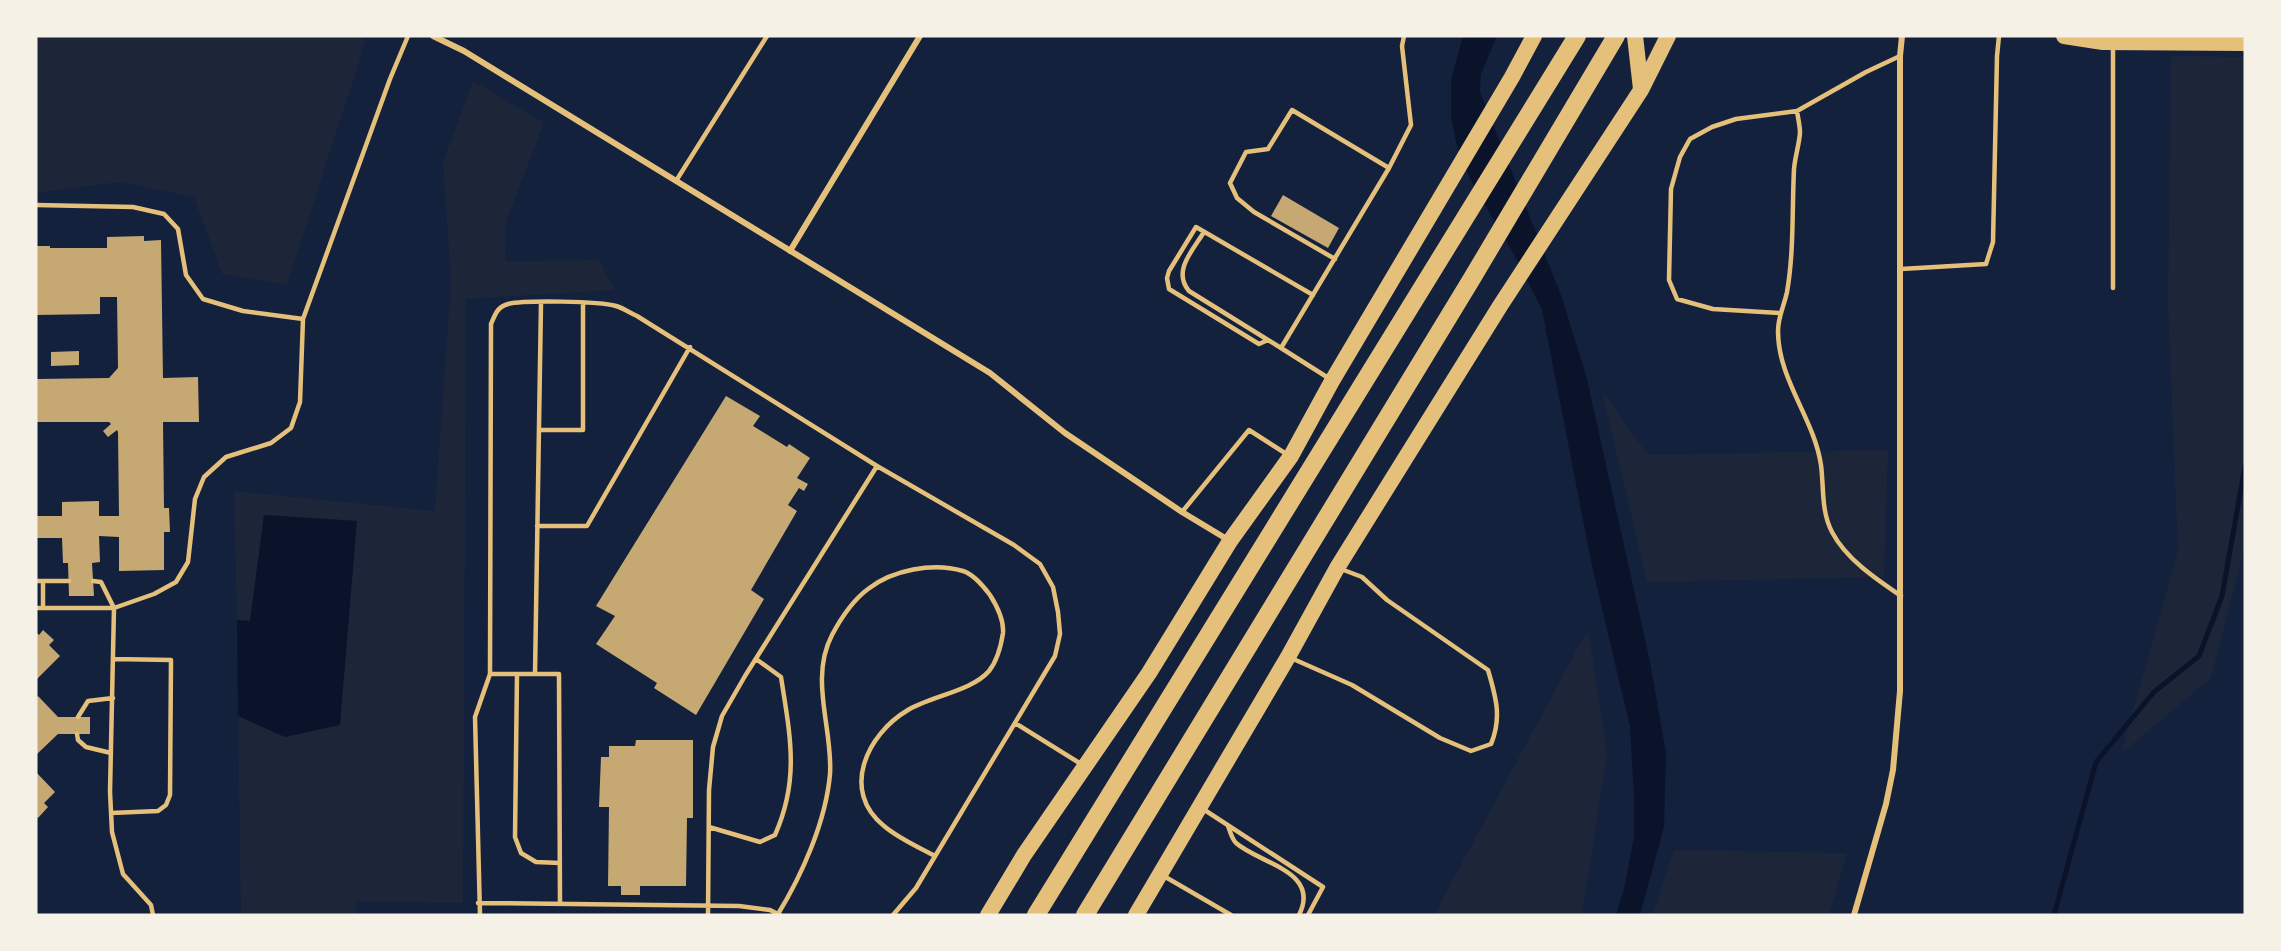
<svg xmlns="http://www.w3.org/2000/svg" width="2281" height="951" font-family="'Golos Text',sans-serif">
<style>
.green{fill:#1d2539}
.water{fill:#0b132b}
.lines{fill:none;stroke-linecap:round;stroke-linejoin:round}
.stream{stroke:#0b132b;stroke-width:5}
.building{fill:#c6a872}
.service{stroke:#e5c07b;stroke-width:4.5}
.minor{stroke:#e5c07b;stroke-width:6}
.trunk{stroke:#e5c07b;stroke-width:16}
.motorway{stroke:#e5c07b;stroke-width:18}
</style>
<rect width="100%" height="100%" fill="#14213d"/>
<!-- green -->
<path class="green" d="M 36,36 L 357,36 L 366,40 L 287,285 L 222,274 L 194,197 L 120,182 L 36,193 Z
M 2171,56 L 2245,57 L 2245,546 L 2211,678 L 2121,754 L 2178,550 L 2168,305 Z
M 473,81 L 544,123 L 506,221 L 505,261 L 599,260 L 615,290 L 466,299 L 463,903 L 357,901 L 356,915 L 241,915 L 238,716 L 285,737 L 357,521 L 264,515 L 250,621 L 237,620 L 234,491 L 435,511 L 451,282 L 443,162 Z
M 1602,391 L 1648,455 L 1888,450 L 1884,577 L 1647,582 Z
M 1588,629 L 1607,754 L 1582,915 L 1434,915 Z
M 1674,850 L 1847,853 L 1829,915 L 1653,915 Z"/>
<!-- water -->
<path class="water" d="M 1463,36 L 1497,36 L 1481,74 L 1480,92 L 1561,295 L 1586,375 L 1650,662 L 1666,753 L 1664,827 L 1640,915 L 1616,915 L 1624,889 L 1634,837 L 1634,796 L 1630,727 L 1592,566 L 1542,310 L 1517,260 L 1470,179 L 1457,146 L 1451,118 L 1451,80 Z
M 264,515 L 357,521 L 340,725 L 285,737 L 238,716 L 237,620 L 250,621 Z"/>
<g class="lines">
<!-- stream -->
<path class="stream" d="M 2054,915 L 2096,762 L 2154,692 L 2199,656 L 2222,596 L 2245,466"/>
</g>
<!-- building -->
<path class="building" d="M 1283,195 L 1339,228 L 1328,248 L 1271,216 Z
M 144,236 L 144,241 L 161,240 L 163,378 L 198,377 L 199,422 L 163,422 L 164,508 L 169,508 L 170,532 L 164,532 L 164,570 L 119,571 L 119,537 L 99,536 L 100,562 L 92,563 L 94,596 L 69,596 L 68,563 L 63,563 L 62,538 L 36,538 L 36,516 L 62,516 L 62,502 L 99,501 L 99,516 L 119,516 L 118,432 L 117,430 L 108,437 L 103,431 L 111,424 L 109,422 L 36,422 L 36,379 L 109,378 L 118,368 L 117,297 L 100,297 L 100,314 L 36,315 L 36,246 L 50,246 L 50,248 L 107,248 L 107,237 Z
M 79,351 L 79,365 L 51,366 L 51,352 Z
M 726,396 L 760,416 L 753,426 L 787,447 L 789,444 L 810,458 L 797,478 L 808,484 L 804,491 L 799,488 L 788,505 L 797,511 L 751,590 L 764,599 L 696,715 L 654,688 L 657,683 L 596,644 L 615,616 L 596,606 Z
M 43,630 L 54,640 L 49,645 L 60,656 L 36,680 L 36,632 L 39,635 Z
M 38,696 L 58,717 L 90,717 L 90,734 L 58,734 L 37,754 L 36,698 Z
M 636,740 L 693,740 L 693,818 L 687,818 L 686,886 L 640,886 L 640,895 L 621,895 L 621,886 L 608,886 L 609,807 L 599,807 L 601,757 L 609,757 L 609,746 L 635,746 Z
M 36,772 L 55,792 L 44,803 L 48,807 L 38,818 L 36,816 Z"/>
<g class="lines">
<!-- service -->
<path class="service" d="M 2113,45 L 2113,288
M 1797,111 C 1798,118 1800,126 1800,133 C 1799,145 1795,157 1794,169 C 1792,210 1794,252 1787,292 C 1784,306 1778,317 1778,331 C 1778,380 1814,418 1821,465 C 1824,488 1821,511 1832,532 C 1846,559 1876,579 1901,596
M 676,181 L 767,36
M 36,205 L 133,207 L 164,214 L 178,229 L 186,275 L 203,299 L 243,311 L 303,319
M 1204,232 C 1193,250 1172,271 1189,291 L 1268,340
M 1335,259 L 1254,212 L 1237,198 L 1230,183 L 1246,152 L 1268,149 L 1292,110 L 1389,168
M 1901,269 L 1986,264 L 1993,242 L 1997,56 L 1999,36
M 541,303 L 535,674 L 559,674 L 560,904
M 1779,313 L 1713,309 L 1677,299 L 1669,280 L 1671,189 L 1680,157 L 1690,139 L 1712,127 L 1736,119 L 1797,111 L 1866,72 L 1900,56
M 1281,348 L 1268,340 L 1259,344 L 1169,289 L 1167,278 L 1169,271 L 1196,227 L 1313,295
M 1330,379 L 1281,348 L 1389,168 L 1411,125 L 1402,46 L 1404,36
M 539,430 L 583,430 L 583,303
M 1182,512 L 1249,430 L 1288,455
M 537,526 L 587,526 L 690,347
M 36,581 L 69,581
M 36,608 L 114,608 L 101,582 L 93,581
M 43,608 L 43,581
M 1291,658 L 1352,685 L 1440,738 L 1471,751 L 1491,744 C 1502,718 1496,697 1488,670 L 1387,600 L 1362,577 L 1341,569
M 490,674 L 535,674
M 517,674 L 515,837 L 521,853 L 536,862 L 560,863
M 78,717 L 88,701 L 113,698
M 1015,723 L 1081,764
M 77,734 L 78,740 L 86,747 L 111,753
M 1203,809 L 1323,887 L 1308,915
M 111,813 L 158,811 L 166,805 L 170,795 L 171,660 L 114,659
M 1228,826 C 1230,831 1232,839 1236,843 C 1260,864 1321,871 1299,915
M 709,827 L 760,842 L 775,835 C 800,779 790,735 781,677 L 756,659
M 1162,875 L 1231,915
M 478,903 L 739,906 L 770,910 L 780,915
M 778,914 C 802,875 826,821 830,774 C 833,729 809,679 832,635 C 841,618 852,601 868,589 C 892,570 933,562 963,571 C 973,574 984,587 990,595 C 997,606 1004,620 1003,633 C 1001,646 997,661 989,671 C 972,691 931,696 908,710 C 867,734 840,791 884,826 C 898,838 918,847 935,856
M 153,915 L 151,905 L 123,874 L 112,832 L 110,792 L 114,608 L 154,594 L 176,582 L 188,562 L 195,499 L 204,477 L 226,457 L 271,443 L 291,428 L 300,402 L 303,319 L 390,79 L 408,36
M 480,915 L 475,717 L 490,674 L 491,324 C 495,315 497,307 508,304 C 524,300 599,301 616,306 C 623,308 630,313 637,316 L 877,466 L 1014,545 L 1040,564 L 1053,587 L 1058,612 L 1060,634 L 1055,656 L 916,888 L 893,915
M 708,915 L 709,790 L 713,747 L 722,716 L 745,676 L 877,466"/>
<!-- minor -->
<path class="minor" d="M 433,36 L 464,51 L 990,373 L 1065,433 L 1182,512 L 1230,541
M 790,251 L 920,36
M 1854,915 L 1886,804 L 1893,770 L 1900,691 L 1900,56 L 1902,36"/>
<!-- trunk -->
<path class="trunk" d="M 1635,36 L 1641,89
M 2064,36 L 2103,42 L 2245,43
M 988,915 L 1024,855 L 1149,673 L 1230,541 L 1291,456 L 1332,381 L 1512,77 L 1534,36
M 1136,915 L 1288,657 L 1337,568 L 1500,306 L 1641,90 L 1668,36"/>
<!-- motorway -->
<path class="motorway" d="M 1036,915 L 1577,36
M 1085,915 L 1471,280 L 1616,36"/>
</g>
<!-- border -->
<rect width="2281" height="951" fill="none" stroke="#f6f1e7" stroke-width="75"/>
</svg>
